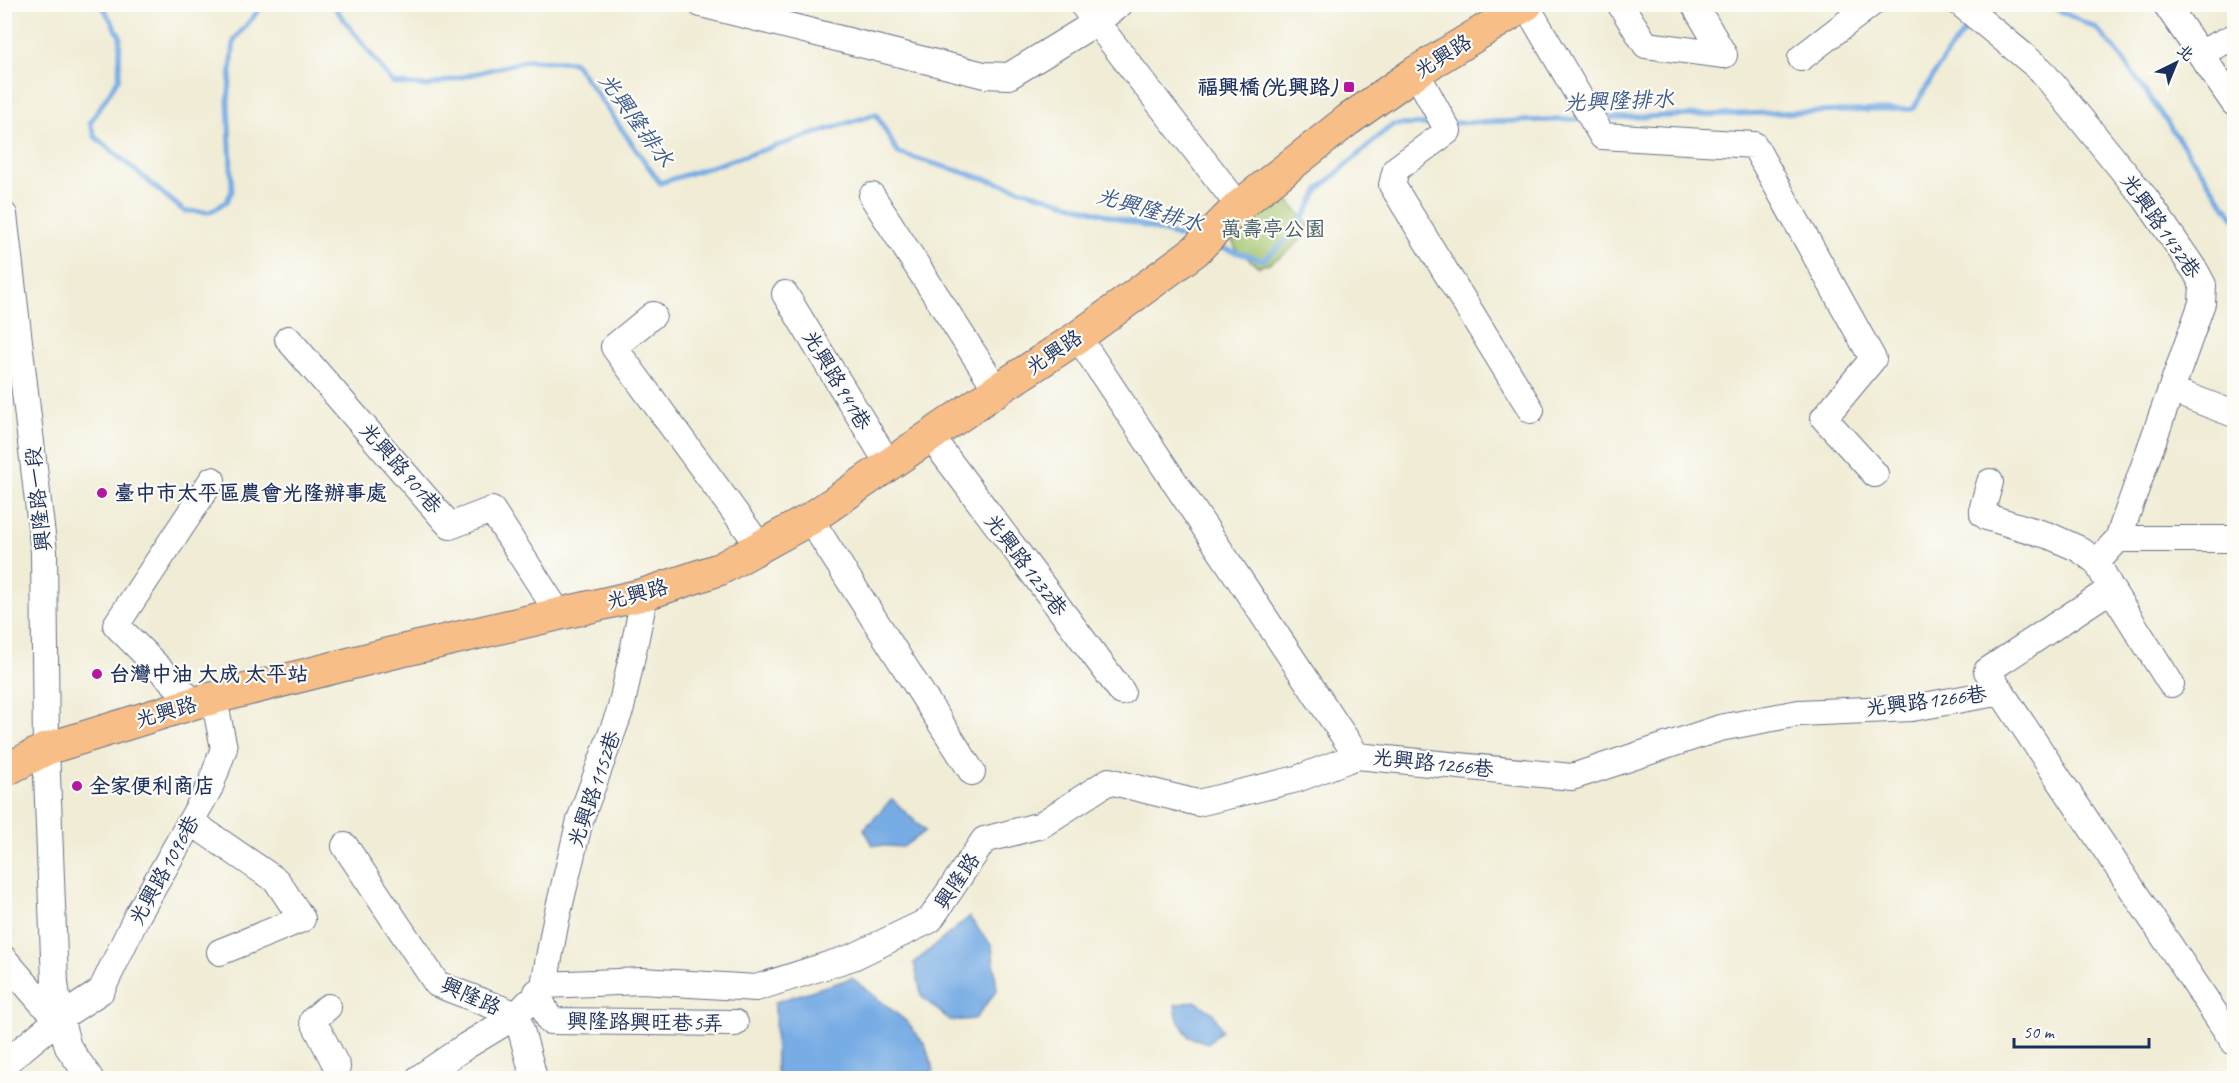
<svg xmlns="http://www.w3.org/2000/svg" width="2239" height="1083" font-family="Caveat,'LXGW WenKai TC',sans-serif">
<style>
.green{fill:#a4c56e;stroke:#607a66;stroke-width:1.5}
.water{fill:#77ace4;stroke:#496ea1;stroke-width:1.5}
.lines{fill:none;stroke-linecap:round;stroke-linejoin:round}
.stream{stroke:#77ace4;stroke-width:5}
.minor-casing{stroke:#667188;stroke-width:28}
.major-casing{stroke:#667188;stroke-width:34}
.minor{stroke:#fff;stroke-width:26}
.major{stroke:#f7be88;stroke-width:32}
.poi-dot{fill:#b5179e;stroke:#fdfcf7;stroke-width:2}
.labels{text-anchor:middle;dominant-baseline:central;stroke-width:4.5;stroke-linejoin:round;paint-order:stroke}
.street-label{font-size:21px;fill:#1b2f5e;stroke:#fdfcf7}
.poi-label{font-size:21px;font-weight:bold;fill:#1b2f5e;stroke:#fdfcf7;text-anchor:start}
.park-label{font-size:21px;fill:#445c63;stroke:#fdfcf7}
.water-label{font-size:22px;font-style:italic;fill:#3b5b8d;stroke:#fdfcf7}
</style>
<rect width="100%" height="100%" fill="#fdfcf7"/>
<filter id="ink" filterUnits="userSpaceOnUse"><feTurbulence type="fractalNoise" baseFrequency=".0167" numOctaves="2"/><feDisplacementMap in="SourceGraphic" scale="12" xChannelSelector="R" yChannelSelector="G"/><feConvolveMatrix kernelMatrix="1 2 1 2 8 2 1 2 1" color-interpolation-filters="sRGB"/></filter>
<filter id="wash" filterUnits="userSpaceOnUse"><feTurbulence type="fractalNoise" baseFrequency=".008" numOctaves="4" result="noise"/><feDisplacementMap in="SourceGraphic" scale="24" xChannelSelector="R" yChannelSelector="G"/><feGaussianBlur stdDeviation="1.35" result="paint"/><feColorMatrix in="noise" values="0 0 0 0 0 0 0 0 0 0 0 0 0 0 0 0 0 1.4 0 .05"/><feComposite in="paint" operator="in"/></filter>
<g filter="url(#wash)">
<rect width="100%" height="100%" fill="#f0ecd5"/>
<!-- green -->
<path class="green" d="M 1279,190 L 1311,227 C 1294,247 1285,258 1259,267 L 1236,249 L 1228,232 Z"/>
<!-- water -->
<path class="water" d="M 892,799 L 925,831 L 903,847 L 873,845 L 864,829 Z
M 969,917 L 992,946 L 997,990 L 975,1019 L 951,1021 L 922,997 L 914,963 Z
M 852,978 L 907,1022 L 925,1045 L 934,1071 L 909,1078 L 781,1078 L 776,1071 L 775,1002 Z
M 1195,1001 L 1213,1013 L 1222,1030 L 1208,1043 L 1189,1037 L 1178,1020 L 1175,1005 Z"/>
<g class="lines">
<!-- stream -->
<path class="stream" d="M 101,4 L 120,36 L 119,78 L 90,123 L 95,137 L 184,211 L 210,212 L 226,202 L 232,191 L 228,101 L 234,40 L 264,4
M 332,4 L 393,83 L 427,86 L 529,60 L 574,62 L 660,183 L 876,114 L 898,153 L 1191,240
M 2045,4 L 2096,28 L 2117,51 L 2234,218
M 1602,118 L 1913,109 L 1948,52 L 1972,22
M 1452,123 L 1584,119
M 1214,246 L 1263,260 L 1296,232 L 1319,189 L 1392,125 L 1437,124"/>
</g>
</g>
<g filter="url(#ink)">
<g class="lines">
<defs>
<path id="minor" d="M 701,4 L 984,75 L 1009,76 L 1095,23 L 1120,4
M 1082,4 L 1239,206
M 1620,4 L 1646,45 L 1724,55
M 1694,4 L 1724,55
M 1961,4 L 2041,70 L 2146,199 L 2196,272 L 2203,285 L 2202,303 L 2118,539 L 2097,562
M 2166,4 L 2234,103
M 1526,5 L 1602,136 L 1754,145 L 1873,359 L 1824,418 L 1875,474
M 2200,53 L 2234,37
M 1801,58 L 1871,4
M 1416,72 L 1448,131 L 1396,169 L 1392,185 L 1531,410
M 872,196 L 997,390
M 4,215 L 44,552 L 46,749 L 55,983 L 60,1018 L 68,1047 L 90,1078
M 785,294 L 889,465
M 653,315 L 614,347 L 761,548
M 1078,337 L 1357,756 L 1572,777 L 1720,728 L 1799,713 L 1912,708 L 2002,692
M 288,339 L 450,526 L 492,510 L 559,614
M 2171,390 L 2234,414
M 931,437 L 1122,692
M 1990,482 L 1983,507 L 1983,514 L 1987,517 L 2050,536 L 2079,549 L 2097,562 L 2111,589 L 2171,684
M 810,519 L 972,772
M 2118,539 L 2234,539
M 2111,589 L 1987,671 L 2234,1042
M 194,703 L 116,625 L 212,480
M 191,822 L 277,881 L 302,919 L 220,952
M 345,846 L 437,984 L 517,1015
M 4,959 L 42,1003 L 60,1018
M 544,985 L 642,981 L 756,988 L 853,957 L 930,920 L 984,840 L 1041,825 L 1109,781 L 1198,803 L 1297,779 L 1357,756
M 544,985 L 556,920 L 580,820 L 621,708 L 645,594
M 537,992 L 550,1021 L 735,1023
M 528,1003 L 517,1015 L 534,1078
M 328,1007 L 313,1020 L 337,1067
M 4,1064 L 60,1018 L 101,991 L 137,916 L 210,787 L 224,748 L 214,699
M 419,1078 L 466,1046 L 517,1015"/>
<path id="major" d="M 4,771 L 46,749 L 194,703 L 388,654 L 645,594 L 720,569 L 810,519 L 997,390 L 1078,337 L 1195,251 L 1239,206 L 1348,120 L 1416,72 L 1527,4"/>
</defs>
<!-- minor casing -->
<use href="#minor" class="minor-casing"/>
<!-- major casing -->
<use href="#major" class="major-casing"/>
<!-- minor -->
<use href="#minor" class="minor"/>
<!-- major -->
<use href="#major" class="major"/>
</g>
</g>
<!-- markers -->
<g class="poi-dot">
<rect x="1343" y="81" width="12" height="12" rx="3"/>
<circle cx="102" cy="493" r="6"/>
<circle cx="97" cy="674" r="6"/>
<circle cx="77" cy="786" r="6"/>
</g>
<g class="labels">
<!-- street labels -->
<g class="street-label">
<text transform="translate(1443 56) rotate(-32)">光興路</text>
<text transform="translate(2161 226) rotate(55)">光興路1432巷</text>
<text transform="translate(1054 352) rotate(-34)">光興路</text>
<text transform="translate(837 380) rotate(59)">光興路941巷</text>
<text transform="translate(401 468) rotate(49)">光興路901巷</text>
<text transform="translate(38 499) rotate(-96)">興隆路一段</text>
<text transform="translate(1026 565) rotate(53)">光興路1232巷</text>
<text transform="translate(637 594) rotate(-15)">光興路</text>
<text transform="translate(1926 701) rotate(-7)">光興路1266巷</text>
<text transform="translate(166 712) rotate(-16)">光興路</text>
<text transform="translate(1433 763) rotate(6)">光興路1266巷</text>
<text transform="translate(594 789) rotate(-71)">光興路1152巷</text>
<text transform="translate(164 870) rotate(-61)">光興路1096巷</text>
<text transform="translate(957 881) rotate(-56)">興隆路</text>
<text transform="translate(471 996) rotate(24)">興隆路</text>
<text transform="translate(645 1022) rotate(1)">興隆路興旺巷5弄</text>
</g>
<!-- poi labels -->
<g class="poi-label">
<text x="1337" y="87" text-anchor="end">福興橋(光興路)</text>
<text x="114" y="493">臺中市太平區農會光隆辦事處</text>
<text x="109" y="674">台灣中油 大成 太平站</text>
<text x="89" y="786">全家便利商店</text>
</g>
<!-- park labels -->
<g class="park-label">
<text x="1273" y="229">萬壽亭公園</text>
</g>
<!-- water labels -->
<g class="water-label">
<text transform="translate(1619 101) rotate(-2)">光興隆排水</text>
<text transform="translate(636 120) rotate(54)">光興隆排水</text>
<text transform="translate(1150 210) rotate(16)">光興隆排水</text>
</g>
</g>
<!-- margin -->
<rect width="2239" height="1083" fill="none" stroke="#fdfcf7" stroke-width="24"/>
<!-- north arrow -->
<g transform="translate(2176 63) rotate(43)" stroke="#fdfcf7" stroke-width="4.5" paint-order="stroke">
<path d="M0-4.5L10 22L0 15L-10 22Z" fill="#1b2f5e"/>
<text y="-9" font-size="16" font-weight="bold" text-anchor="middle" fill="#1b2f5e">北</text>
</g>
<!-- scale -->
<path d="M2014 1038v9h135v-9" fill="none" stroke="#1b2f5e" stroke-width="3"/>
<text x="2023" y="1038" font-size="18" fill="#1b2f5e" stroke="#fdfcf7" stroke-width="4.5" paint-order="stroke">50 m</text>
</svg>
